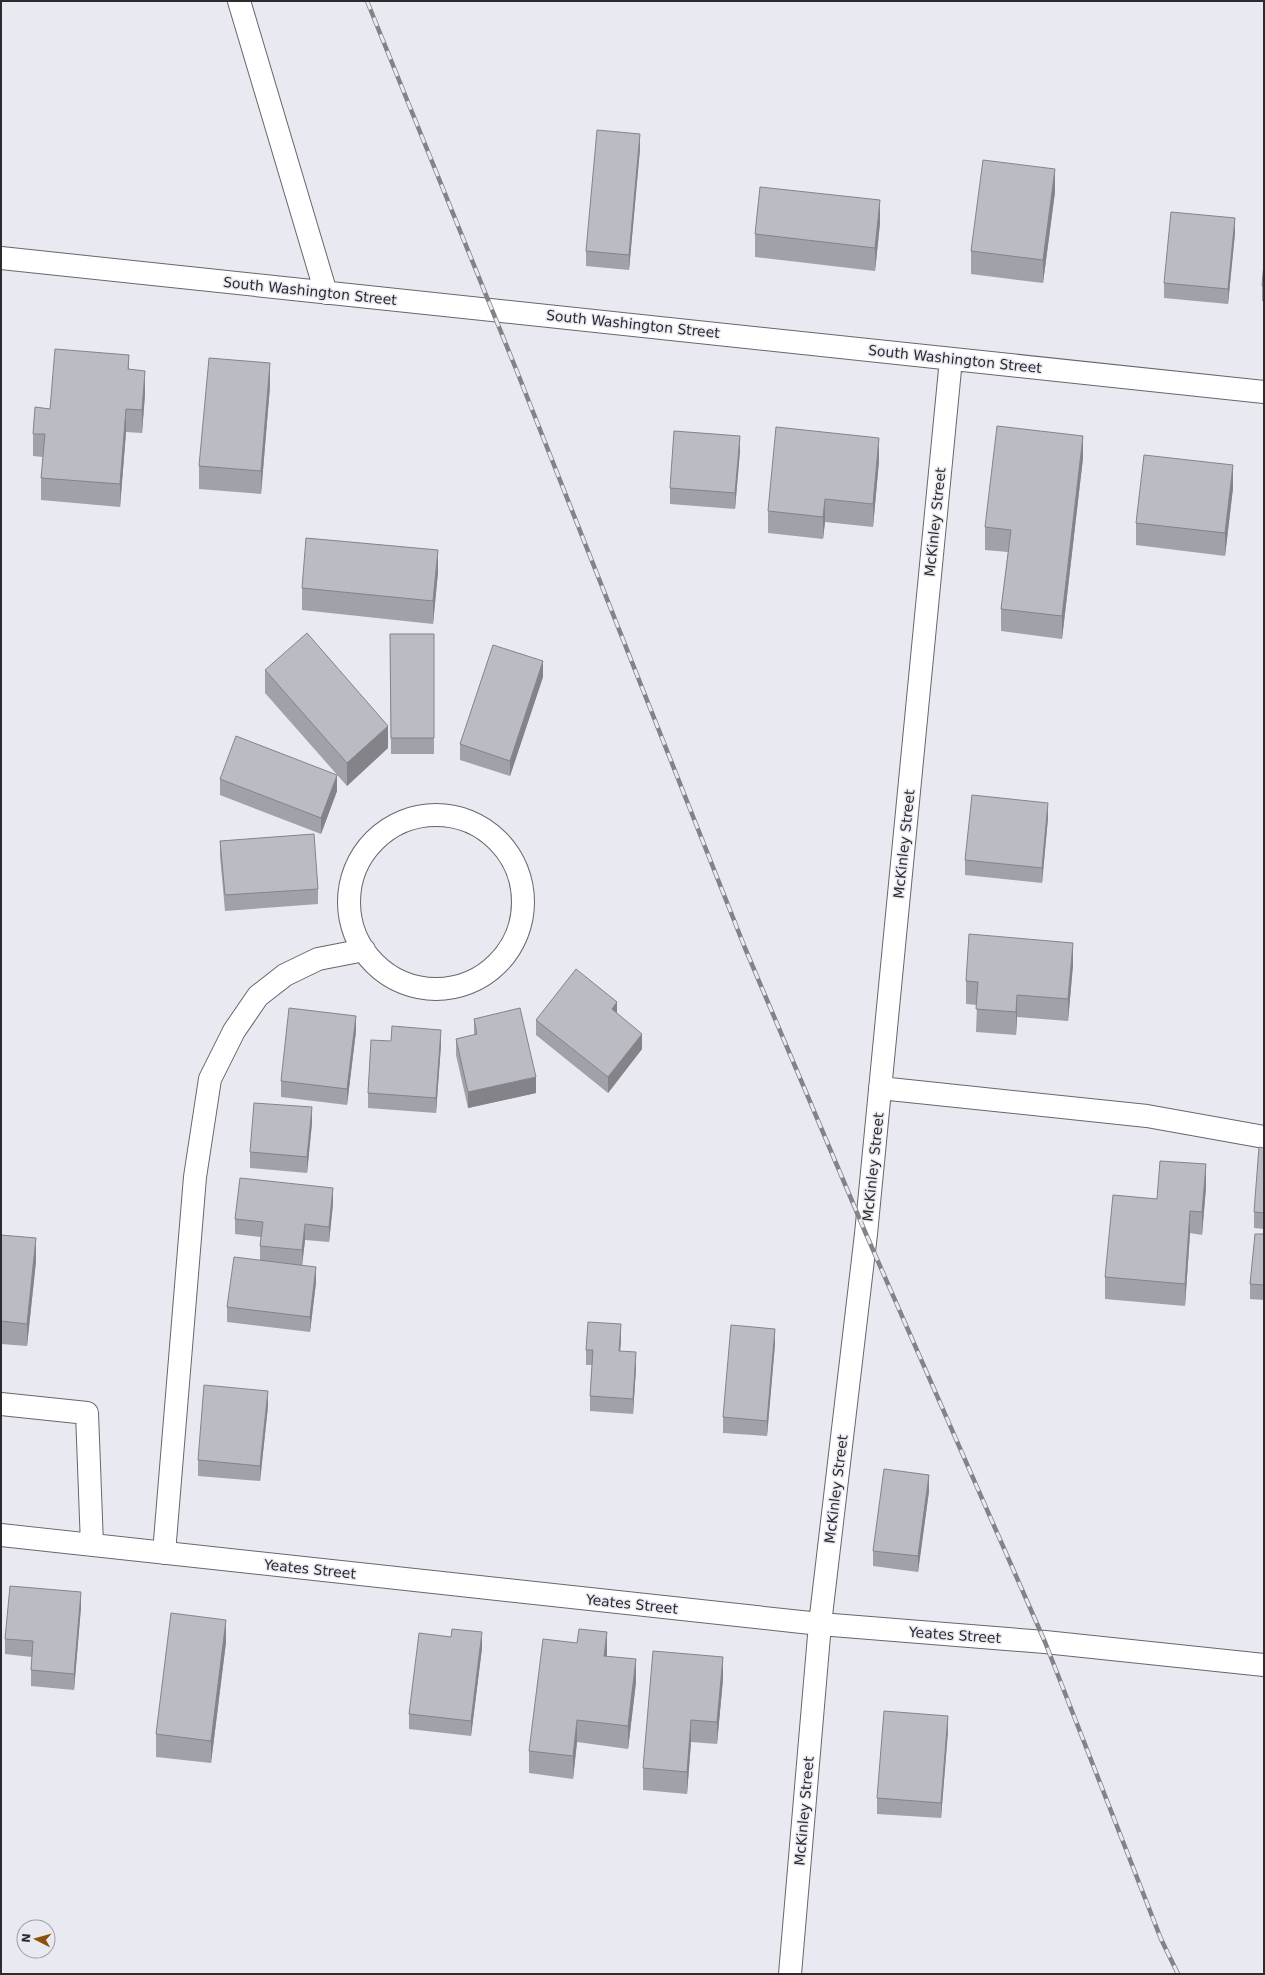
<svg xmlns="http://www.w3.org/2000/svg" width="1265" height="1975" font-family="'DejaVu Sans',sans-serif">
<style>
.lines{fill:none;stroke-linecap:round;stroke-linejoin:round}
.minor-casing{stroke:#66666e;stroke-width:24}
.minor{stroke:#fff;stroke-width:22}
.rail-casing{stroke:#828287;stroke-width:4.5}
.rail{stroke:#e9e9f2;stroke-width:3;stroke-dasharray:9;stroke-linecap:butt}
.wall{fill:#a1a1a9}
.shaded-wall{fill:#838389}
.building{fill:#bbbbc4;stroke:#838389}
.labels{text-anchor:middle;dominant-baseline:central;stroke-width:3;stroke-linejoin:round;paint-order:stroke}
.street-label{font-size:14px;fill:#2c2c2f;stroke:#e9e9f2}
</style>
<rect width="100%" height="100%" fill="#e9e9f2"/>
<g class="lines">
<defs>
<path id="minor" d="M 239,1 L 326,293
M 1,258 L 1264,392
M349 902a87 87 0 1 1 174 0a87 87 0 1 1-174 0Z
M 880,1088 L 1147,1116 L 1264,1137
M 1,1404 L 87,1413 L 92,1545
M 1,1535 L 820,1624 L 1045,1642 L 1264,1665
M 164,1553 L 195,1177 L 210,1079 L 234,1031 L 258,996 L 285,975 L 318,959 L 364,950
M 790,1974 L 820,1624 L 866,1234 L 951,359"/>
</defs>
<!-- minor casing -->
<use href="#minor" class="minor-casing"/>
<!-- minor -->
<use href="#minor" class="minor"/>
<defs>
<path id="rail" d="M 367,1 L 518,374 L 745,948 L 866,1234 L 1045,1642 L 1161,1939 L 1178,1974"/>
</defs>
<!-- rail casing -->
<use href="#rail" class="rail-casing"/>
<!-- rail -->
<use href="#rail" class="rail"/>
</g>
<!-- wall -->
<path class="wall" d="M 640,149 L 629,270 L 586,266 L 586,251 Z
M 1055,192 L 1043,283 L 971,274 L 971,251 Z
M 880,223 L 875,271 L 755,257 L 755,234 Z
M 1235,233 L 1228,304 L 1164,298 L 1164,283 Z
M 1264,263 L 1264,301 L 1262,301 L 1262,286 Z
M 129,369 L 145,394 L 142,433 L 126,432 L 120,507 L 41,500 L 41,478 L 43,457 L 33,456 L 33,434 L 50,409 Z
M 270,386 L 261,494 L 199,489 L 199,466 Z
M 740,451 L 735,509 L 670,504 L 670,488 Z
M 1083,458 L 1062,639 L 1001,631 L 1001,609 L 1008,552 L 985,550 L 985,527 Z
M 879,461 L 873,527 L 825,522 L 823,539 L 768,533 L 768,511 Z
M 1233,488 L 1225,556 L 1136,545 L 1136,523 Z
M 438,572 L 433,624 L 302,610 L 302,588 Z
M 390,634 L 434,634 L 434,754 L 391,754 Z
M 265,670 L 388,748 L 347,786 L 265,693 Z
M 543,677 L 510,776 L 460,760 L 460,744 Z
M 220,779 L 337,791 L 321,834 L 220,795 Z
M 1048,818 L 1042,883 L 965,875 L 965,860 Z
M 220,841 L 318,889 L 318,904 L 225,911 L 220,856 Z
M 1073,965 L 1068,1021 L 1017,1017 L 1016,1035 L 976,1032 L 977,1005 L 966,1004 L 966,981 Z
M 617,1014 L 642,1049 L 608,1093 L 536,1035 L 536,1020 Z
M 474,1019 L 536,1093 L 468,1108 L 456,1055 L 456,1039 L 474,1035 Z
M 356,1031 L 347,1105 L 281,1097 L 281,1081 Z
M 441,1045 L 436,1113 L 368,1108 L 368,1093 Z
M 312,1123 L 307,1173 L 250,1168 L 250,1152 Z
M 1264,1148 L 1264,1229 L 1254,1228 L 1254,1212 Z
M 1206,1187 L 1202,1235 L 1190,1233 L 1185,1306 L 1105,1299 L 1105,1277 Z
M 333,1204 L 329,1242 L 305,1240 L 302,1265 L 316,1282 L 310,1332 L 227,1322 L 227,1307 L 260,1260 L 260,1246 L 261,1237 L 235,1234 L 235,1219 Z
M 1264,1234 L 1264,1300 L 1250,1299 L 1250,1284 Z
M 1,1235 L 36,1261 L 27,1346 L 1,1344 Z
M 621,1340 L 620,1351 L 636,1368 L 633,1414 L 590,1411 L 590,1396 L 592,1365 L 586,1365 L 586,1350 Z
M 775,1344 L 767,1436 L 723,1433 L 723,1417 Z
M 268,1406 L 260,1481 L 198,1476 L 198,1460 Z
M 929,1491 L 918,1572 L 873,1566 L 873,1551 Z
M 81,1607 L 74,1690 L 31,1686 L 31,1670 L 32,1657 L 5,1654 L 5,1639 Z
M 451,1637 L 482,1648 L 471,1736 L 409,1729 L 409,1714 Z
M 226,1642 L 211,1763 L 156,1757 L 156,1734 Z
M 607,1656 L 636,1682 L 628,1749 L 577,1742 L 573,1779 L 529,1773 L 529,1751 Z
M 723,1679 L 717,1744 L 691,1742 L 687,1794 L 643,1790 L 643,1768 Z
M 948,1731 L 941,1818 L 877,1814 L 877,1798 Z"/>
<!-- shaded-wall -->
<path class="shaded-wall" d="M 640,134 L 640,149 L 629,270 L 629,255 Z
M 1055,169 L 1055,192 L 1043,283 L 1043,260 Z
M 880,200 L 880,223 L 875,271 L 875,248 Z
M 1235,218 L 1235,233 L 1228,304 L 1228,289 Z
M 129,355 L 129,378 L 128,369 Z
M 270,363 L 270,386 L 261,494 L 261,471 Z
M 145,371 L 145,394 L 142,433 L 142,410 Z
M 126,409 L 126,432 L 120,507 L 120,484 Z
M 740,436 L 740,451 L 735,509 L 735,493 Z
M 1083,436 L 1083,458 L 1062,639 L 1062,616 Z
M 879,438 L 879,461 L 873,527 L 873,504 Z
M 1233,465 L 1233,488 L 1225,556 L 1225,533 Z
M 825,499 L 825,522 L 823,539 L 823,517 Z
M 438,550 L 438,572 L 433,624 L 433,601 Z
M 543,661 L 543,677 L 510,776 L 510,761 Z
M 388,726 L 388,748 L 347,786 L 347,763 Z
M 337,775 L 337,791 L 321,834 L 321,818 Z
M 1048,803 L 1048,818 L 1042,883 L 1042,868 Z
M 1073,943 L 1073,965 L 1068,1021 L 1068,999 Z
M 1017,995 L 1017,1017 L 1016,1035 L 1016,1012 Z
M 617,1002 L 617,1018 L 612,1009 Z
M 356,1016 L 356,1031 L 347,1105 L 347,1089 Z
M 441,1030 L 441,1045 L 436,1113 L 436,1098 Z
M 642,1034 L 642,1049 L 608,1093 L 608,1077 Z
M 536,1077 L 536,1093 L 468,1108 L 468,1092 Z
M 312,1107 L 312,1123 L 307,1173 L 307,1157 Z
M 1206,1164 L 1206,1187 L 1202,1235 L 1202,1212 Z
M 333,1188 L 333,1204 L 329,1242 L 329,1227 Z
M 1190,1211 L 1190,1233 L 1185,1306 L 1185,1284 Z
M 305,1224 L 305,1240 L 302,1266 L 302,1250 Z
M 36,1238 L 36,1261 L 27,1346 L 27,1324 Z
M 316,1267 L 316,1282 L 310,1332 L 310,1317 Z
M 621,1324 L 621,1340 L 619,1366 L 619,1351 Z
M 775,1329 L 775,1344 L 767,1436 L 767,1421 Z
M 636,1352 L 636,1368 L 633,1414 L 633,1399 Z
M 268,1391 L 268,1406 L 260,1481 L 260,1466 Z
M 929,1475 L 929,1491 L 918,1572 L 918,1556 Z
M 81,1592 L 81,1607 L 74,1690 L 74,1674 Z
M 226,1620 L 226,1642 L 211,1763 L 211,1741 Z
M 482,1632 L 482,1648 L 471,1736 L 471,1721 Z
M 607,1632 L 607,1655 L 604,1678 L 604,1656 Z
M 723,1657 L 723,1679 L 717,1744 L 717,1722 Z
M 636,1659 L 636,1682 L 628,1749 L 628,1726 Z
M 948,1716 L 948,1731 L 941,1818 L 941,1803 Z
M 577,1720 L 577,1742 L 573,1779 L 573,1756 Z
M 691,1720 L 691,1742 L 687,1794 L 687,1772 Z"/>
<!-- building -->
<path class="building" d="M 597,130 L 640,134 L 629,255 L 586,251 Z
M 983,160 L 1055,169 L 1043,260 L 971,251 Z
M 760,187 L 880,200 L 875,248 L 755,234 Z
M 1171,212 L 1235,218 L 1228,289 L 1164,283 Z
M 1264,263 L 1264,286 L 1262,286 Z
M 55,349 L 129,355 L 128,369 L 145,371 L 142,410 L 126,409 L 120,484 L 41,478 L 45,434 L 33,434 L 35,407 L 50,409 Z
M 209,358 L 270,363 L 261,471 L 199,466 Z
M 997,426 L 1083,436 L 1062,616 L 1001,609 L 1011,530 L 985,527 Z
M 776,427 L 879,438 L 873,504 L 825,499 L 823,517 L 768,511 Z
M 674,431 L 740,436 L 735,493 L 670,488 Z
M 1144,455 L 1233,465 L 1225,533 L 1136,523 Z
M 306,538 L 438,550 L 433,601 L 302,588 Z
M 307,633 L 388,726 L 347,763 L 265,670 Z
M 390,634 L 434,634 L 434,738 L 391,738 Z
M 493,645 L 543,661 L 510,761 L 460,744 Z
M 236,736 L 337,775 L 321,818 L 220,779 Z
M 972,795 L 1048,803 L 1042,868 L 965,860 Z
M 314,834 L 318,889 L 225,895 L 220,841 Z
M 969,934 L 1073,943 L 1068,999 L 1017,995 L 1016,1012 L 976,1009 L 978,982 L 966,981 Z
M 576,969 L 617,1002 L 612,1009 L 642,1034 L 608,1077 L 536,1020 Z
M 289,1008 L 356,1016 L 347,1089 L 281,1081 Z
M 520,1008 L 536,1077 L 468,1092 L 456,1039 L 477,1034 L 474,1019 Z
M 392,1026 L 441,1030 L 436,1098 L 368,1093 L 371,1040 L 391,1041 Z
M 254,1103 L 312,1107 L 307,1157 L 250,1152 Z
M 1259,1147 L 1264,1148 L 1264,1213 L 1254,1212 Z
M 1160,1161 L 1206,1164 L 1202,1212 L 1190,1211 L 1185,1284 L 1105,1277 L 1113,1195 L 1157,1199 Z
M 240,1178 L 333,1188 L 329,1227 L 305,1224 L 302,1250 L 260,1246 L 263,1222 L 235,1219 Z
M 1255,1234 L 1264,1234 L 1264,1285 L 1250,1284 Z
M 1,1235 L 36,1238 L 27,1324 L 1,1321 Z
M 234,1257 L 316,1267 L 310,1317 L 227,1307 Z
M 588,1322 L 621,1324 L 619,1351 L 636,1352 L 633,1399 L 590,1396 L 593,1350 L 586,1350 Z
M 731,1325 L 775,1329 L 767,1421 L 723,1417 Z
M 204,1385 L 268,1391 L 260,1466 L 198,1460 Z
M 884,1469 L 929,1475 L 918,1556 L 873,1551 Z
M 10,1586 L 81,1592 L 74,1674 L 31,1670 L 33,1641 L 5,1639 Z
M 171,1613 L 226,1620 L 211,1741 L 156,1734 Z
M 452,1629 L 482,1632 L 471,1721 L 409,1714 L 419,1633 L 451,1637 Z
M 579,1629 L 607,1632 L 604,1656 L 636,1659 L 628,1726 L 577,1720 L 573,1756 L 529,1751 L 543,1639 L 577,1643 Z
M 653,1651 L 723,1657 L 717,1722 L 691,1720 L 687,1772 L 643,1768 Z
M 884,1711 L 948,1716 L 941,1803 L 877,1798 Z"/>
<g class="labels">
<!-- street labels -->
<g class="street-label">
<text transform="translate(310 291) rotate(6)">South Washington Street</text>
<text transform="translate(633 324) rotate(6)">South Washington Street</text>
<text transform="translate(955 359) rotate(6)">South Washington Street</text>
<text transform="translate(935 522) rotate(-84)">McKinley Street</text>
<text transform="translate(904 844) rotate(-84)">McKinley Street</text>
<text transform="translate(873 1167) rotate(-84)">McKinley Street</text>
<text transform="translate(836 1489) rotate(-83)">McKinley Street</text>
<text transform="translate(310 1569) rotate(6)">Yeates Street</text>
<text transform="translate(632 1604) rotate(6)">Yeates Street</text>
<text transform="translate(955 1635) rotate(4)">Yeates Street</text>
<text transform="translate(804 1811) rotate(-85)">McKinley Street</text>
</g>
</g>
<!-- border -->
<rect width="1265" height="1975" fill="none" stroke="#2c2c2f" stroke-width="4"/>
<!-- north arrow -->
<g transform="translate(36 1939) rotate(276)"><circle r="19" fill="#e9e9f2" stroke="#9d9da4"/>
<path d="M0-3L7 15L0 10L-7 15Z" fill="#8c500e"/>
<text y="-6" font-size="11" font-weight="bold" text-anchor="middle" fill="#2c2c2f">N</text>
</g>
</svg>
